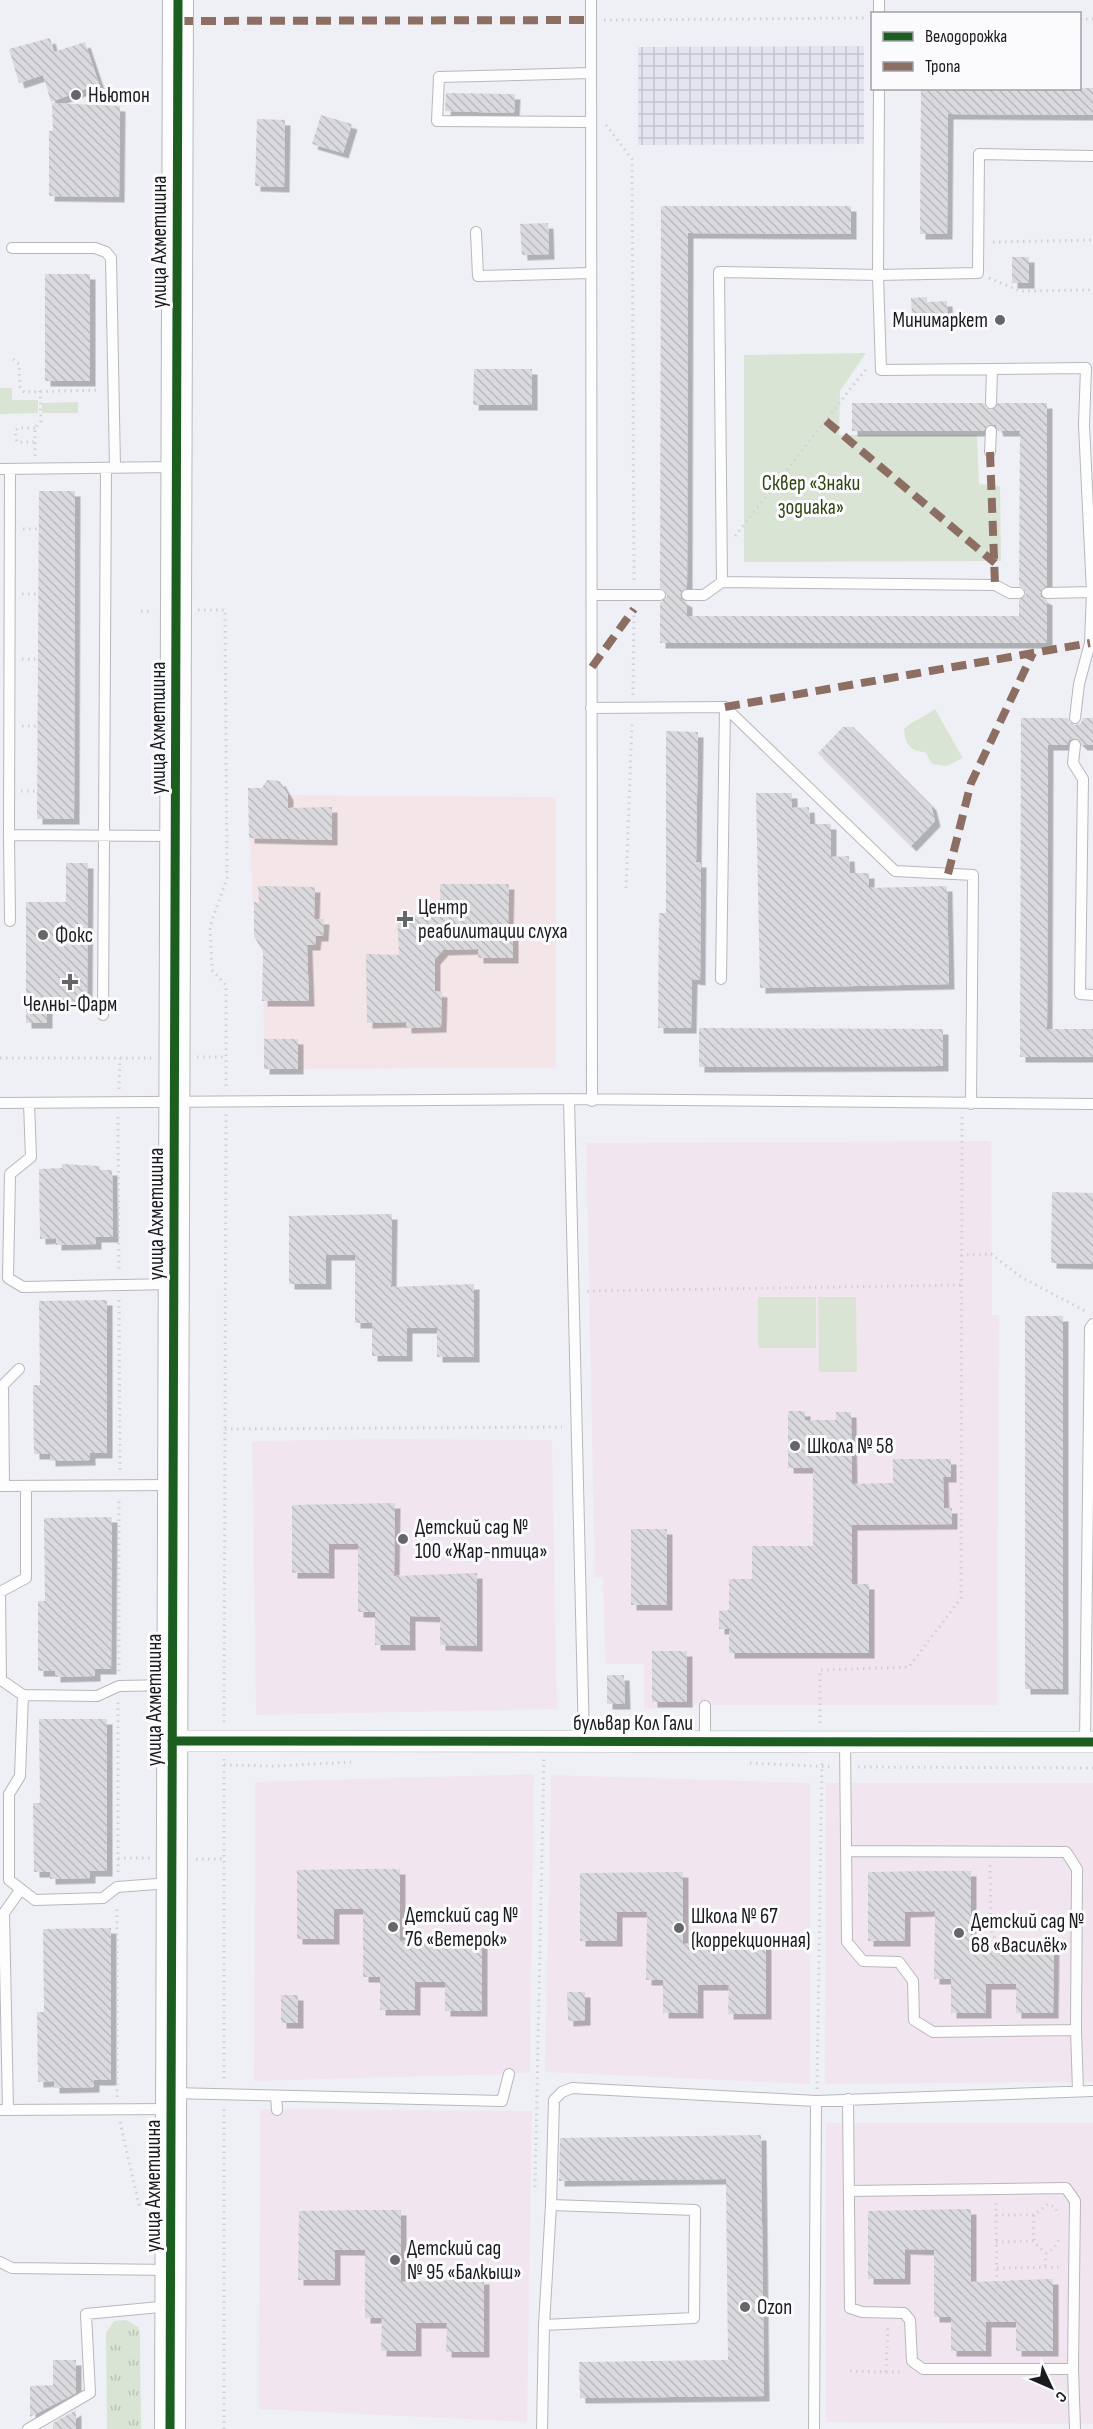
<svg xmlns="http://www.w3.org/2000/svg" width="1093" height="2429" font-family="'Sofia Sans Condensed',sans-serif">
<style>
.industrial{fill:url(#industrial-grid)}
.education{fill:#f1e6ef}
.medical{fill:#f4e6e8}
.grass{fill:url(#grass-tufts)}
.park{fill:#dae4d4}
.building{fill:url(#building-back-hatch);filter:url(#shadow)}
.lines{fill:none;stroke-linecap:round;stroke-linejoin:round}
.lane-casing{stroke:#b7b8bc;stroke-width:12}
.street-casing{stroke:#b7b8bc;stroke-width:22}
.secondary-casing{stroke:#b7b8bc;stroke-width:32}
.path{stroke:#d1d1d3;stroke-width:3;stroke-dasharray:1.5 4.5;stroke-linecap:butt}
.lane{stroke:#fdfdfe;stroke-width:10}
.street{stroke:#fdfdfe;stroke-width:21}
.secondary{stroke:#fdfdfe;stroke-width:30}
.quiet{stroke:#8d6e63;stroke-width:8;stroke-dasharray:15 8;stroke-linecap:butt}
.cycleway-casing{stroke:#fbfbfe;stroke-width:13}
.cycleway{stroke:#1b5e20;stroke-width:9}
.poi-dot{fill:#65666a;stroke:#fbfbfe;stroke-width:2}
.labels{text-anchor:middle;dominant-baseline:central;stroke-width:6;stroke-linejoin:round;paint-order:stroke}
.poi-label{font-size:21px;fill:#1b1b1f;stroke:#fbfbfe;text-anchor:start}
.street-label{font-size:21px;fill:#1b1b1f;stroke:#fbfbfe}
.park-label{font-size:21px;fill:#2f460f;stroke:#fbfbfe}
</style>
<defs>
<pattern id="industrial-grid" width="8" height="8" patternUnits="userSpaceOnUse" patternTransform="scale(1.5)"><rect width="8" height="8" fill="#e3e4f1"/><path d="M0 4h8M4 0v8" fill="none" stroke="#c2c3ce"/></pattern>
<pattern id="grass-tufts" width="24" height="20" patternUnits="userSpaceOnUse" patternTransform="scale(1.5)"><rect width="24" height="20" fill="#dae4d4"/><path d="M3 7l-1-3M5 7V3M7 7l1-3M15 17l-1-3M17 17v-4M19 17l1-3" fill="none" stroke="#bac3b6"/></pattern>
<pattern id="building-back-hatch" width="6" height="6" patternUnits="userSpaceOnUse" patternTransform="scale(1.5)"><rect width="6" height="6" fill="#d9d9de"/><path d="M-1 5l2 2M0 0l6 6M5-1l2 2" fill="none" stroke="#bababe"/></pattern>
<filter id="shadow"><feDropShadow dx="5.5" dy="5.5" stdDeviation="0" flood-color="#0004"/></filter>
</defs>
<rect width="100%" height="100%" fill="#eff0f6"/>
<!-- industrial -->
<path class="industrial" d="M 864,46 L 864,144 L 638,145 L 638,47 Z"/>
<!-- education -->
<path class="education" d="M 991,1141 L 992,1315 L 999,1315 L 997,1705 L 695,1705 L 694,1708 L 644,1709 L 644,1664 L 605,1664 L 603,1577 L 595,1577 L 586,1143 Z
M 390,1439 L 552,1440 L 557,1709 L 256,1715 L 252,1441 Z
M 534,1774 L 530,2072 L 509,2074 L 254,2081 L 255,1782 Z
M 551,1775 L 810,1783 L 810,2084 L 545,2072 Z
M 826,1783 L 1093,1783 L 1093,2082 L 825,2084 Z
M 260,2109 L 532,2111 L 527,2422 L 259,2409 Z
M 826,2123 L 1093,2123 L 1093,2424 L 826,2422 Z"/>
<!-- medical -->
<path class="medical" d="M 267,780 L 280,781 L 288,795 L 556,797 L 556,1068 L 264,1069 L 263,952 L 254,936 L 248,788 L 262,788 Z"/>
<!-- grass -->
<path class="grass" d="M 126,2320 L 139,2327 L 140,2336 L 141,2429 L 107,2429 L 106,2333 L 114,2321 Z"/>
<!-- park -->
<path class="park" d="M 866,353 L 840,391 L 839,435 L 977,435 L 979,484 L 1000,486 L 1001,561 L 744,562 L 744,355 Z
M 0,388 L 12,388 L 12,400 L 38,400 L 38,413 L 0,414 Z
M 78,402 L 78,413 L 42,413 L 42,403 Z
M 935,709 L 963,758 L 946,766 L 932,764 L 925,752 C 910,752 905,743 904,729 C 914,719 924,718 935,709 Z
M 758,1297 L 816,1297 L 816,1348 L 758,1348 Z
M 818,1297 L 856,1297 L 857,1372 L 819,1372 Z"/>
<!-- building -->
<path class="building" d="M 50,38 L 54,52 L 85,42 L 99,84 L 51,102 L 43,75 L 19,83 L 9,49 Z
M 921,88 L 1093,88 L 1093,115 L 948,114 L 947,234 L 920,234 Z
M 446,93 L 515,94 L 514,113 L 445,111 Z
M 52,103 L 120,106 L 119,197 L 49,196 L 49,131 L 53,131 Z
M 321,115 L 352,124 L 343,153 L 312,144 Z
M 257,119 L 285,120 L 284,187 L 255,186 Z
M 661,206 L 851,206 L 851,234 L 688,233 L 687,588 L 680,594 L 681,599 L 687,602 L 687,616 L 1019,616 L 1019,600 L 1026,594 L 1025,589 L 1019,586 L 1020,431 L 998,431 L 996,425 L 991,424 L 983,431 L 852,431 L 852,403 L 984,403 L 987,409 L 991,410 L 998,403 L 1047,403 L 1047,585 L 1040,593 L 1041,597 L 1047,600 L 1047,643 L 660,643 L 660,603 L 667,596 L 666,591 L 660,588 Z
M 548,223 L 549,254 L 522,255 L 520,224 Z
M 1012,257 L 1029,257 L 1029,283 L 1012,283 Z
M 45,274 L 90,274 L 90,381 L 45,381 Z
M 927,297 L 927,302 L 947,301 L 948,317 L 912,318 L 911,298 Z
M 474,369 L 532,369 L 532,405 L 473,405 Z
M 39,491 L 75,491 L 74,819 L 37,819 Z
M 1021,718 L 1068,718 L 1070,724 L 1075,725 L 1081,723 L 1083,718 L 1093,718 L 1093,745 L 1082,745 L 1075,738 L 1069,740 L 1067,745 L 1048,745 L 1047,1029 L 1093,1029 L 1093,1057 L 1020,1057 Z
M 843,727 L 853,727 L 931,805 L 935,821 L 911,846 L 818,753 Z
M 666,731 L 698,732 L 696,862 L 701,862 L 700,980 L 692,979 L 691,1028 L 658,1028 L 659,913 L 666,913 Z
M 267,780 L 280,781 L 288,795 L 288,808 L 332,807 L 332,840 L 249,838 L 248,788 L 262,788 Z
M 756,793 L 792,793 L 792,808 L 809,807 L 810,824 L 831,824 L 831,857 L 849,856 L 850,873 L 869,873 L 869,888 L 947,886 L 949,984 L 760,988 Z
M 66,863 L 88,863 L 87,1002 L 47,1002 L 47,1023 L 26,1023 L 26,902 L 66,902 Z
M 440,884 L 509,884 L 508,925 L 513,925 L 513,958 L 478,958 L 478,949 L 443,950 L 435,959 L 435,991 L 442,992 L 441,1027 L 406,1028 L 406,1022 L 367,1023 L 366,954 L 399,955 L 397,915 L 441,916 Z
M 258,886 L 315,887 L 314,919 L 324,919 L 323,936 L 316,936 L 315,945 L 307,945 L 309,1001 L 262,1001 L 263,952 L 254,936 L 254,902 L 259,903 Z
M 699,1028 L 943,1029 L 943,1066 L 699,1067 Z
M 264,1039 L 298,1039 L 298,1069 L 264,1069 Z
M 62,1164 L 100,1166 L 100,1170 L 112,1170 L 113,1237 L 96,1237 L 96,1244 L 56,1245 L 56,1238 L 40,1239 L 39,1169 L 62,1168 Z
M 1052,1192 L 1093,1193 L 1093,1264 L 1051,1263 Z
M 392,1214 L 391,1287 L 474,1284 L 474,1357 L 437,1357 L 437,1328 L 407,1328 L 407,1356 L 372,1356 L 372,1323 L 355,1323 L 355,1255 L 326,1255 L 326,1284 L 289,1284 L 289,1216 Z
M 107,1300 L 107,1453 L 90,1453 L 90,1460 L 50,1461 L 50,1454 L 34,1454 L 33,1385 L 40,1385 L 39,1301 Z
M 1025,1316 L 1063,1316 L 1063,1689 L 1025,1689 Z
M 788,1411 L 805,1411 L 805,1420 L 836,1420 L 836,1412 L 851,1412 L 852,1484 L 893,1483 L 893,1459 L 951,1459 L 951,1477 L 943,1477 L 944,1508 L 952,1508 L 952,1524 L 852,1525 L 852,1584 L 869,1584 L 869,1653 L 729,1653 L 729,1629 L 719,1629 L 719,1611 L 729,1610 L 729,1579 L 752,1579 L 752,1546 L 813,1546 L 813,1468 L 788,1468 Z
M 395,1503 L 394,1576 L 477,1573 L 477,1646 L 440,1645 L 440,1617 L 410,1616 L 410,1645 L 375,1645 L 375,1612 L 358,1612 L 358,1544 L 329,1544 L 329,1573 L 292,1573 L 292,1505 Z
M 112,1517 L 111,1669 L 95,1669 L 95,1676 L 55,1677 L 55,1671 L 38,1671 L 38,1601 L 45,1601 L 44,1518 Z
M 631,1529 L 667,1529 L 667,1605 L 631,1605 Z
M 652,1651 L 687,1651 L 687,1702 L 652,1702 Z
M 607,1675 L 624,1675 L 625,1704 L 607,1704 Z
M 39,1719 L 107,1719 L 107,1871 L 90,1871 L 90,1878 L 50,1879 L 50,1872 L 34,1872 L 33,1803 L 40,1803 Z
M 360,1869 L 400,1869 L 400,1941 L 482,1938 L 482,2011 L 445,2011 L 445,1982 L 415,1982 L 415,2010 L 380,2010 L 380,1977 L 363,1977 L 363,1909 L 334,1909 L 334,1939 L 297,1939 L 297,1870 Z
M 932,1871 L 971,1871 L 971,1944 L 1054,1941 L 1053,2013 L 1016,2013 L 1016,1984 L 986,1984 L 986,2013 L 951,2013 L 951,1979 L 934,1979 L 935,1911 L 905,1912 L 905,1941 L 868,1941 L 868,1872 Z
M 683,1872 L 683,1944 L 766,1941 L 766,2014 L 728,2014 L 729,1985 L 698,1985 L 698,2013 L 663,2013 L 663,1980 L 646,1980 L 647,1912 L 617,1912 L 617,1941 L 580,1941 L 580,1873 Z
M 111,1928 L 111,2080 L 94,2080 L 94,2087 L 54,2088 L 54,2081 L 38,2082 L 37,2012 L 44,2012 L 43,1929 Z
M 567,1992 L 585,1992 L 585,2020 L 568,2021 Z
M 281,1995 L 298,1995 L 298,2023 L 281,2023 Z
M 761,2135 L 764,2396 L 580,2398 L 579,2362 L 728,2360 L 726,2179 L 559,2181 L 560,2138 Z
M 971,2209 L 971,2282 L 1053,2279 L 1053,2351 L 1016,2351 L 1016,2322 L 986,2322 L 986,2351 L 951,2351 L 951,2317 L 934,2317 L 934,2250 L 905,2249 L 905,2279 L 868,2279 L 868,2211 Z
M 362,2210 L 401,2210 L 401,2282 L 484,2279 L 484,2352 L 446,2352 L 447,2323 L 416,2323 L 416,2351 L 381,2351 L 382,2318 L 365,2318 L 365,2250 L 335,2250 L 335,2280 L 298,2280 L 299,2211 Z
M 53,2360 L 76,2360 L 76,2393 L 30,2417 L 30,2386 L 53,2385 Z
M 76,2410 L 76,2429 L 53,2429 L 53,2423 Z"/>
<g class="lines">
<defs>
<path id="lane" d="M 591,0 L 592,1101
M 879,0 L 879,14
M 591,73 L 439,77 L 437,121 L 591,122
M 879,88 L 878,275 L 881,370 L 1086,368 L 1084,425 L 1092,592 L 1090,643 L 1079,684 L 1075,718
M 476,232 L 478,276 L 591,273
M 12,248 L 95,248 L 106,252 L 111,258 L 115,467
M 991,403 L 992,369
M 990,452 L 991,431
M 0,469 L 176,467
M 10,469 L 9,835 L 173,836
M 1019,593 L 1010,593 L 995,585 L 722,582 L 719,272 L 878,275 L 978,273 L 979,154 L 1093,156
M 1047,593 L 1092,592
M 593,595 L 660,595
M 687,595 L 704,595 L 722,582
M 591,708 L 725,707 L 895,871 L 973,875 L 971,1104
M 1075,745 L 1073,763 L 1083,779 L 1080,994 L 1093,995
M 9,835 L 10,921
M 721,979 L 725,707
M 103,1015 L 106,468
M 569,1099 L 584,1740
M 0,1103 L 569,1099 L 1093,1104
M 29,1103 L 31,1157 L 10,1174 L 8,1278 L 23,1287 L 172,1284
M 0,1486 L 173,1485
M 4,1486 L 3,1385 L 19,1369
M 26,1486 L 26,1578 L 0,1592 L 1,1680 L 23,1695 L 97,1696 L 119,1686 L 172,1685
M 23,1695 L 20,1776 L 9,1794 L 9,1880 L 35,1900 L 103,1898 L 117,1887 L 170,1883
M 705,1706 L 705,1740
M 845,1742 L 847,1942 L 863,1961 L 899,1962 L 913,1981 L 914,2020 L 933,2032 L 1076,2030 L 1077,1869 L 1066,1852 L 847,1851
M 1085,1742 L 1090,1328 L 1093,1324
M 1076,2030 L 1078,2091
M 171,2093 L 502,2101 L 509,2074
M 276,2096 L 277,2110
M 848,2099 C 849,2169 849,2239 850,2308 L 862,2312 L 904,2313 L 910,2320 L 912,2361 L 923,2369 L 1073,2369 L 1075,2201 L 1066,2188 L 849,2191
M 0,2110 L 171,2109
M 8,2110 L 4,1913 L 21,1889
M 551,2205 L 554,2100 L 562,2092 L 572,2088 L 816,2101 L 1093,2091
M 0,2262 L 12,2268 L 170,2270
M 1073,2369 L 1075,2429
M 28,2429 L 90,2393 L 86,2314 L 170,2306
M 542,2429 L 544,2325 L 551,2205 L 695,2210 L 694,2318 L 544,2325
M 814,2429 L 816,2101"/>
<path id="street" d="M 172,1741 L 1093,1742"/>
<path id="secondary" d="M 170,2429 L 178,0"/>
</defs>
<!-- lane casing -->
<use href="#lane" class="lane-casing"/>
<!-- street casing -->
<use href="#street" class="street-casing"/>
<!-- secondary casing -->
<use href="#secondary" class="secondary-casing"/>
<!-- path -->
<path class="path" d="M 1080,19 L 1093,19
M 604,20 L 868,18
M 606,125 L 632,159 L 634,581
M 993,242 L 1093,240
M 989,278 L 1020,291 L 1093,290
M 13,359 L 19,364 L 20,388 L 24,392 L 100,390
M 35,428 L 18,428 L 15,431 L 17,442 L 35,442
M 35,456 L 35,428 L 41,421 L 40,391
M 23,529 L 39,529
M 735,536 L 866,369
M 22,594 L 39,594
M 198,610 L 225,610 L 227,878 L 210,926 L 212,970 L 226,985 L 226,1089
M 141,611 L 152,611
M 22,659 L 38,659
M 633,695 L 634,608
M 22,726 L 38,726
M 21,791 L 38,791
M 626,888 L 632,722
M 197,1057 L 225,1057
M 0,1058 L 151,1058
M 119,1089 L 120,1058
M 118,1117 L 119,1272
M 961,1255 L 991,1254 L 1021,1277 L 1087,1312
M 587,1291 L 961,1285
M 119,1300 L 120,1473
M 225,1429 L 562,1427
M 119,1671 L 119,1498
M 224,1722 L 226,1114
M 820,1723 L 820,1670 L 909,1667 L 961,1598 L 962,1116
M 224,1759 L 224,2082
M 750,1763 L 833,1767
M 224,1765 L 275,1766 L 351,1762
M 858,1767 L 1093,1768
M 118,1858 L 150,1858
M 196,1859 L 224,1859
M 990,1865 L 991,1928 L 1001,1956
M 118,1872 L 118,1702
M 991,1928 L 1064,1928
M 817,2089 L 822,1760
M 117,2097 L 117,1906
M 120,2122 L 140,2209
M 535,2187 L 544,1759
M 996,2203 L 997,2298
M 996,2215 L 1034,2215 L 1048,2204 L 1055,2207 L 1059,2215
M 1034,2215 C 1033,2232 1030,2243 1046,2253 L 1054,2248 L 1059,2239
M 996,2242 L 1033,2241
M 1045,2266 L 1046,2253
M 997,2268 L 1061,2267
M 850,2371 L 886,2372 L 888,2326
M 886,2372 L 902,2372
M 224,2429 L 224,2107"/>
<!-- lane -->
<use href="#lane" class="lane"/>
<!-- street -->
<use href="#street" class="street"/>
<!-- secondary -->
<use href="#secondary" class="secondary"/>
<!-- quiet -->
<path class="quiet" d="M 178,21 L 591,20
M 826,421 L 995,563
M 990,452 L 995,585
M 592,667 L 634,609
M 725,707 L 1090,643
M 948,874 L 971,783 L 1033,653"/>
<defs>
<path id="cycleway" d="M 172,1741 L 1093,1742
M 170,2429 L 178,0"/>
</defs>
<!-- cycleway casing -->
<use href="#cycleway" class="cycleway-casing"/>
<!-- cycleway -->
<use href="#cycleway" class="cycleway"/>
</g>
<!-- markers -->
<g class="poi-dot">
<circle cx="76" cy="95" r="6"/>
<circle cx="1000" cy="320" r="6"/>
<path d="M402 910h6v6h6v6h-6v6h-6v-6h-6v-6h6z"/>
<circle cx="43" cy="935" r="6"/>
<path d="M67 973h6v6h6v6h-6v6h-6v-6h-6v-6h6z"/>
<circle cx="795" cy="1446" r="6"/>
<circle cx="403" cy="1539" r="6"/>
<circle cx="393" cy="1927" r="6"/>
<circle cx="679" cy="1928" r="6"/>
<circle cx="959" cy="1933" r="6"/>
<circle cx="395" cy="2260" r="6"/>
<circle cx="745" cy="2307" r="6"/>
</g>
<g class="labels">
<!-- poi labels -->
<g class="poi-label">
<text x="88" y="95">Ньютон</text>
<text x="988" y="320" text-anchor="end">Минимаркет</text>
<text x="418" y="907">Центр<tspan x="418" dy="24">реабилитации слуха</tspan></text>
<text x="55" y="935">Фокс</text>
<text x="70" y="1004" text-anchor="middle">Челны-Фарм</text>
<text x="807" y="1446">Школа № 58</text>
<text x="415" y="1527">Детский сад №<tspan x="415" dy="24">100 «Жар-птица»</tspan></text>
<text x="405" y="1915">Детский сад №<tspan x="405" dy="24">76 «Ветерок»</tspan></text>
<text x="691" y="1916">Школа № 67<tspan x="691" dy="24">(коррекционная)</tspan></text>
<text x="971" y="1921">Детский сад №<tspan x="971" dy="24">68 «Василёк»</tspan></text>
<text x="407" y="2248">Детский сад<tspan x="407" dy="24">№ 95 «Балкыш»</tspan></text>
<text x="757" y="2307">Ozon</text>
</g>
<!-- street labels -->
<g class="street-label">
<text transform="translate(159 242) rotate(-90)">улица Ахметшина</text>
<text transform="translate(158 728) rotate(-90)">улица Ахметшина</text>
<text transform="translate(156 1214) rotate(-90)">улица Ахметшина</text>
<text transform="translate(154 1700) rotate(-90)">улица Ахметшина</text>
<text x="633" y="1723">бульвар Кол Гали</text>
<text transform="translate(153 2186) rotate(-90)">улица Ахметшина</text>
</g>
<!-- park labels -->
<g class="park-label">
<text x="811" y="483">Сквер «Знаки<tspan x="811" dy="24">зодиака»</tspan></text>
</g>
</g>
<!-- legend -->
<rect x="871" y="12" width="210" height="78" fill="#fbfbfe" stroke="#a1a1a5" stroke-width="1.5"/>
<rect x="883" y="32" width="30" height="9" fill="#1b5e20" stroke="#a1a1a5" stroke-width="1.5"/>
<text x="925" y="42" font-size="18" fill="#1b1b1f">Велодорожка</text>
<rect x="883" y="62" width="30" height="9" fill="#8d6e63" stroke="#a1a1a5" stroke-width="1.5"/>
<text x="925" y="72" font-size="18" fill="#1b1b1f">Тропа</text>
<!-- north arrow -->
<g transform="translate(1051 2387) rotate(134)" stroke="#fbfbfe" stroke-width="4.5" paint-order="stroke">
<path d="M0-4.5L10 22L0 15L-10 22Z" fill="#1b1b1f"/>
<text y="-9" font-size="16" font-weight="bold" text-anchor="middle" fill="#1b1b1f">С</text>
</g>
</svg>
